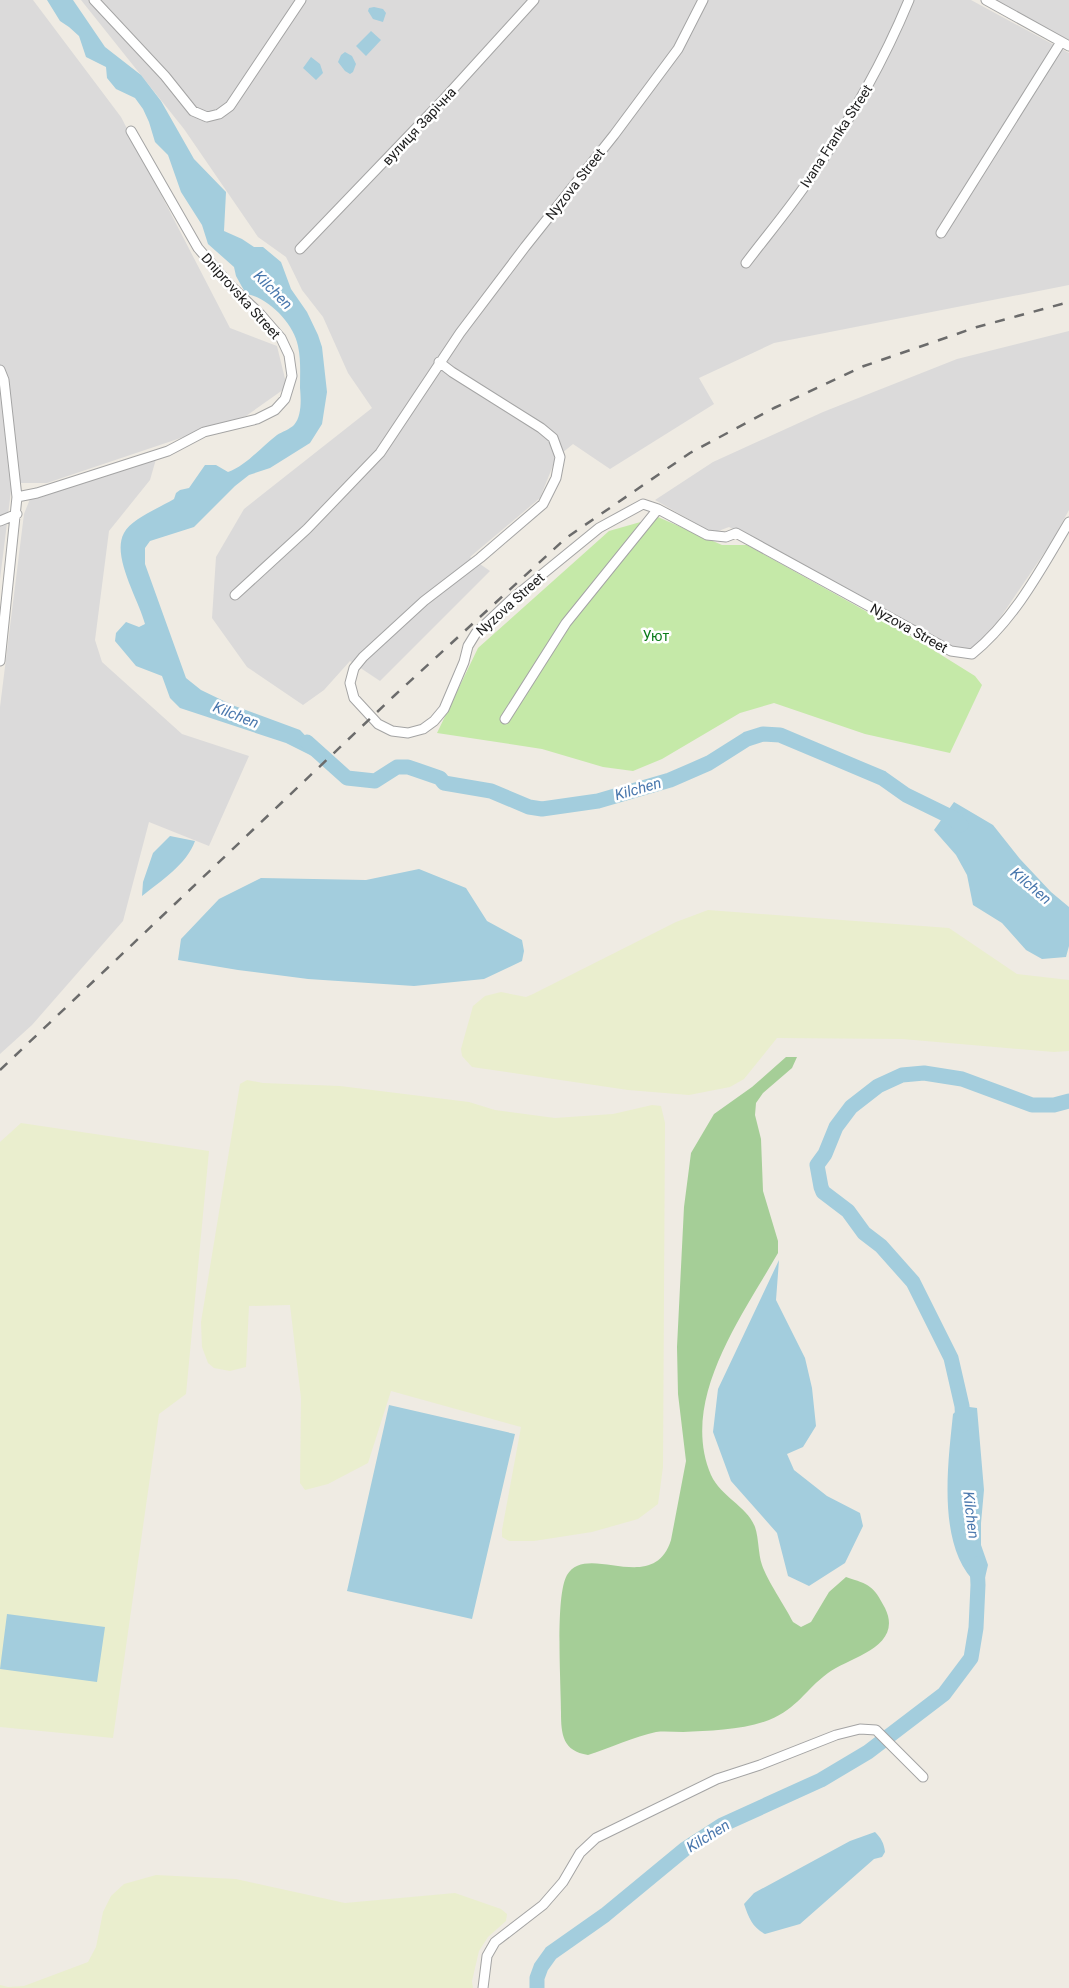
<svg xmlns="http://www.w3.org/2000/svg" width="1069" height="1988" font-family="Roboto,sans-serif">
<style>
.residential{fill:#dbdada}
.farmland{fill:#eaeece}
.grass{fill:#c5e9a8}
.forest{fill:#a5ce97}
.water{fill:#a3cddd}
.lines{fill:none;stroke-linecap:round;stroke-linejoin:round}
.river{stroke:#a3cddd;stroke-width:15}
.minor-casing{stroke:#a4a4a4;stroke-width:11}
.minor{stroke:#fff;stroke-width:9}
.rail{stroke:#6b6b6b;stroke-width:2.5;stroke-dasharray:10 10;stroke-linecap:butt}
.labels{text-anchor:middle;dominant-baseline:central;stroke-width:5;stroke-linejoin:round;paint-order:stroke}
.street-label{font-size:14px;fill:#1d1d1d;stroke:#fff}
.park-label{font-size:14px;fill:#0b7c1a;stroke:#fff}
.water-label{font-size:15px;font-style:italic;fill:#4977ad;stroke:#fff}
</style>
<rect width="100%" height="100%" fill="#efebe3"/>
<!-- residential -->
<path class="residential" d="M 0,0 L 33,0 L 121,117 L 230,328 L 277,346 L 287,387 L 246,416 L 47,483 L 12,483 L 0,579 Z
M 81,0 L 971,0 L 1069,53 L 1069,285 L 774,343 L 699,378 L 714,404 L 610,469 L 573,444 L 556,458 L 540,498 L 470,557 L 490,571 L 380,681 L 350,661 L 324,690 L 303,705 L 247,667 L 212,618 L 216,557 L 244,509 L 372,408 L 348,373 L 323,317 L 302,290 L 286,257 L 258,237 L 184,129 Z
M 991,0 L 1069,0 L 1069,40 Z
M 1069,331 L 1069,510 L 1051,543 L 998,621 L 972,649 L 945,645 L 729,527 L 713,533 L 655,500 L 713,462 L 823,412 L 957,359 Z
M 156,459 L 150,480 L 109,531 L 95,640 L 102,662 L 182,734 L 249,756 L 209,846 L 149,822 L 123,921 L 32,1025 L 0,1054 L 0,707 L 24,514 L 30,499 Z"/>
<!-- farmland -->
<path class="farmland" d="M 708,910 L 949,928 L 1017,974 L 1069,980 L 1069,1051 L 1054,1052 L 902,1039 L 777,1038 L 744,1079 L 730,1087 L 689,1095 L 628,1090 L 472,1067 L 462,1056 L 461,1049 L 473,1006 L 485,996 L 501,992 L 526,997 L 533,994 L 676,922 Z
M 247,1080 L 263,1083 L 340,1086 L 469,1102 L 495,1110 L 555,1118 L 613,1114 L 652,1105 L 661,1106 L 665,1123 L 663,1467 L 658,1504 L 638,1519 L 592,1532 L 534,1541 L 509,1541 L 502,1537 L 502,1530 L 521,1427 L 391,1391 L 368,1463 L 328,1484 L 305,1490 L 300,1483 L 301,1398 L 290,1305 L 249,1306 L 246,1367 L 230,1371 L 214,1368 L 208,1363 L 202,1347 L 201,1322 L 240,1084 Z
M 21,1123 L 209,1151 L 186,1394 L 159,1414 L 113,1738 L 0,1727 L 0,1142 Z
M 156,1875 L 236,1879 L 345,1903 L 455,1893 L 501,1909 L 507,1914 L 506,1921 L 488,1937 L 479,1951 L 472,1981 L 473,1988 L 0,1988 L 0,1985 L 8,1987 L 24,1986 L 88,1962 L 96,1947 L 103,1912 L 111,1896 L 124,1884 Z"/>
<!-- grass -->
<path class="grass" d="M 658,517 L 722,545 L 747,545 L 914,638 L 975,676 L 982,685 L 950,753 L 865,734 L 774,703 L 740,713 L 662,759 L 633,771 L 603,767 L 542,749 L 437,733 L 478,648 L 609,531 Z"/>
<!-- forest -->
<path class="forest" d="M 786,1057 L 797,1057 L 792,1068 L 763,1093 L 756,1103 L 755,1115 L 761,1139 L 763,1191 L 778,1241 L 778,1253 C 742,1316 679,1400 711,1475 C 721,1497 747,1506 755,1527 C 759,1539 758,1553 762,1565 C 767,1580 785,1606 793,1622 L 801,1627 L 811,1622 L 829,1592 L 846,1577 C 870,1585 873,1585 885,1608 C 904,1647 850,1657 828,1673 C 805,1690 798,1708 769,1720 C 744,1730 709,1731 683,1732 C 674,1732 664,1731 656,1732 C 636,1736 607,1749 588,1755 C 563,1751 561,1735 561,1712 C 561,1684 555,1596 567,1575 C 587,1541 653,1597 671,1540 L 686,1461 L 678,1394 L 677,1347 L 684,1207 L 691,1153 L 714,1114 L 752,1087 Z"/>
<!-- water -->
<path class="water" d="M 47,0 L 73,0 L 105,47 L 141,75 L 161,101 L 194,159 L 226,192 L 224,231 L 242,239 L 254,247 L 263,247 L 281,262 L 291,289 L 307,312 L 318,335 L 322,347 L 327,392 L 322,424 L 310,443 L 270,468 L 249,475 L 235,486 L 194,527 L 150,541 L 145,548 L 145,564 L 186,678 L 201,690 L 232,705 L 300,730 L 315,746 L 327,751 L 323,756 L 314,757 L 286,743 L 180,708 L 170,698 L 162,676 L 136,666 L 115,641 L 116,633 L 126,622 L 139,627 L 145,624 C 139,600 111,556 124,533 C 131,519 161,507 174,499 L 176,493 L 180,490 L 189,488 L 205,465 L 216,465 L 228,472 C 247,465 261,447 277,435 C 282,432 290,429 294,425 C 302,416 301,399 300,388 C 300,374 301,360 298,346 C 294,324 268,297 246,294 L 236,276 L 234,267 L 208,244 L 202,225 L 181,192 L 168,155 L 155,142 L 149,122 L 143,109 L 135,98 L 116,89 L 107,78 L 106,67 L 86,57 L 79,36 L 69,27 L 60,21 Z
M 374,7 L 383,9 L 386,13 L 383,22 L 373,19 L 368,11 L 369,8 Z
M 371,31 L 381,40 L 366,56 L 356,46 Z
M 345,52 L 352,56 L 356,64 L 353,72 L 350,74 L 345,71 L 338,62 L 341,55 Z
M 311,57 L 320,64 L 323,73 L 316,80 L 303,68 Z
M 954,802 L 993,825 L 1020,859 L 1051,892 L 1069,907 L 1069,946 L 1066,957 L 1042,959 L 1026,950 L 1002,923 L 973,905 L 967,875 L 956,855 L 934,830 Z
M 170,836 L 195,841 C 187,864 161,881 142,896 L 143,882 L 153,853 Z
M 419,869 L 466,888 L 487,921 L 522,940 L 524,951 L 522,961 L 484,979 L 414,986 L 308,979 L 238,970 L 178,960 L 181,939 L 219,899 L 261,878 L 366,880 Z
M 779,1260 L 776,1300 L 805,1358 L 812,1388 L 816,1426 L 803,1447 L 787,1454 L 794,1470 L 827,1496 L 860,1513 L 863,1526 L 845,1563 L 809,1586 L 788,1576 L 777,1533 L 731,1481 L 713,1432 L 718,1389 Z
M 389,1405 L 515,1434 L 472,1619 L 347,1591 Z
M 962,1406 L 977,1408 L 984,1490 L 981,1523 L 981,1545 L 988,1565 L 984,1582 L 978,1585 C 936,1548 948,1464 953,1414 Z
M 7,1614 L 105,1627 L 97,1682 L 0,1669 Z
M 875,1832 C 881,1838 884,1843 885,1852 L 882,1857 L 874,1859 L 800,1924 L 765,1934 C 752,1927 749,1918 744,1904 L 754,1893 L 850,1841 Z"/>
<g class="lines">
<!-- river -->
<path class="river" d="M 307,742 L 347,778 L 375,781 L 397,767 L 408,767 L 440,778 L 444,783 L 491,791 L 529,807 L 542,809 L 598,801 L 670,780 L 709,763 L 747,739 L 763,734 L 780,735 L 882,778 L 906,795 L 953,818 L 961,825
M 963,1425 L 962,1406 L 951,1358 L 913,1282 L 881,1246 L 864,1233 L 848,1211 L 823,1192 L 821,1187 L 817,1165 L 825,1154 L 836,1127 L 851,1107 L 878,1086 L 902,1075 L 924,1073 L 962,1079 L 1032,1105 L 1054,1105 L 1069,1101
M 537,1988 L 537,1978 L 541,1967 L 551,1953 L 605,1915 L 685,1849 L 722,1825 L 821,1780 L 868,1752 L 944,1694 L 971,1658 L 976,1628 L 978,1585 L 977,1564"/>
<defs>
<path id="minor" d="M 94,0 L 165,76 L 193,111 L 207,117 L 219,114 L 230,106 L 301,0
M 986,0 L 1069,46
M 941,233 L 1061,42
M 300,249 L 444,99 L 534,0
M 746,263 C 768,234 791,207 811,177 C 849,122 883,63 909,0
M 439,362 L 452,372 L 541,428 L 553,438 L 560,457 L 556,478 L 543,504 L 480,558 L 424,601 L 363,657 L 354,668 L 350,683 L 354,698 L 378,724 L 392,731 L 408,733 L 423,729 L 434,721 L 444,709 L 464,662 L 468,646 L 476,633 L 512,599 L 599,528 L 643,504 L 658,509 L 707,535 L 726,537 L 736,533 L 951,651 L 972,654 C 1015,619 1041,569 1069,522
M 0,370 L 4,380 L 17,497 L 0,661
M 17,497 L 37,493 L 168,451 L 204,432 L 257,419 L 275,410 L 285,399 L 292,376 L 289,355 L 281,338 L 261,315 L 230,285 L 198,248 L 131,131
M 0,521 L 17,514
M 235,595 L 307,529 L 380,453 L 460,333 L 525,247 L 614,135 L 678,49 L 703,0
M 505,719 L 566,623 L 658,509
M 483,1988 L 487,1956 L 495,1942 L 543,1905 L 563,1882 L 580,1853 L 596,1838 L 717,1779 L 760,1765 L 836,1735 L 860,1729 L 876,1730 L 923,1777"/>
</defs>
<!-- minor casing -->
<use href="#minor" class="minor-casing"/>
<!-- minor -->
<use href="#minor" class="minor"/>
<!-- rail -->
<path class="rail" d="M 0,1070 L 395,695 L 566,538 L 690,453 L 774,408 L 864,366 L 977,327 L 1069,302"/>
</g>
<g class="labels">
<!-- street labels -->
<g class="street-label">
<text transform="translate(419 126) rotate(-47)">вулиця Зарічна</text>
<text transform="translate(836 136) rotate(-57)">Ivana Franka Street</text>
<text transform="translate(575 184) rotate(-52)">Nyzova Street</text>
<text transform="translate(241 296) rotate(48)">Dniprovska Street</text>
<text transform="translate(510 604) rotate(-42)">Nyzova Street</text>
<text transform="translate(909 628) rotate(29)">Nyzova Street</text>
</g>
<!-- park labels -->
<g class="park-label">
<text x="656" y="636">Уют</text>
</g>
<!-- water labels -->
<g class="water-label">
<text transform="translate(273 290) rotate(45)">Kilchen</text>
<text transform="translate(236 715) rotate(22)">Kilchen</text>
<text transform="translate(638 789) rotate(-16)">Kilchen</text>
<text transform="translate(1031 886) rotate(40)">Kilchen</text>
<text transform="translate(971 1515) rotate(83)">Kilchen</text>
<text transform="translate(708 1836) rotate(-32)">Kilchen</text>
</g>
</g>
</svg>
